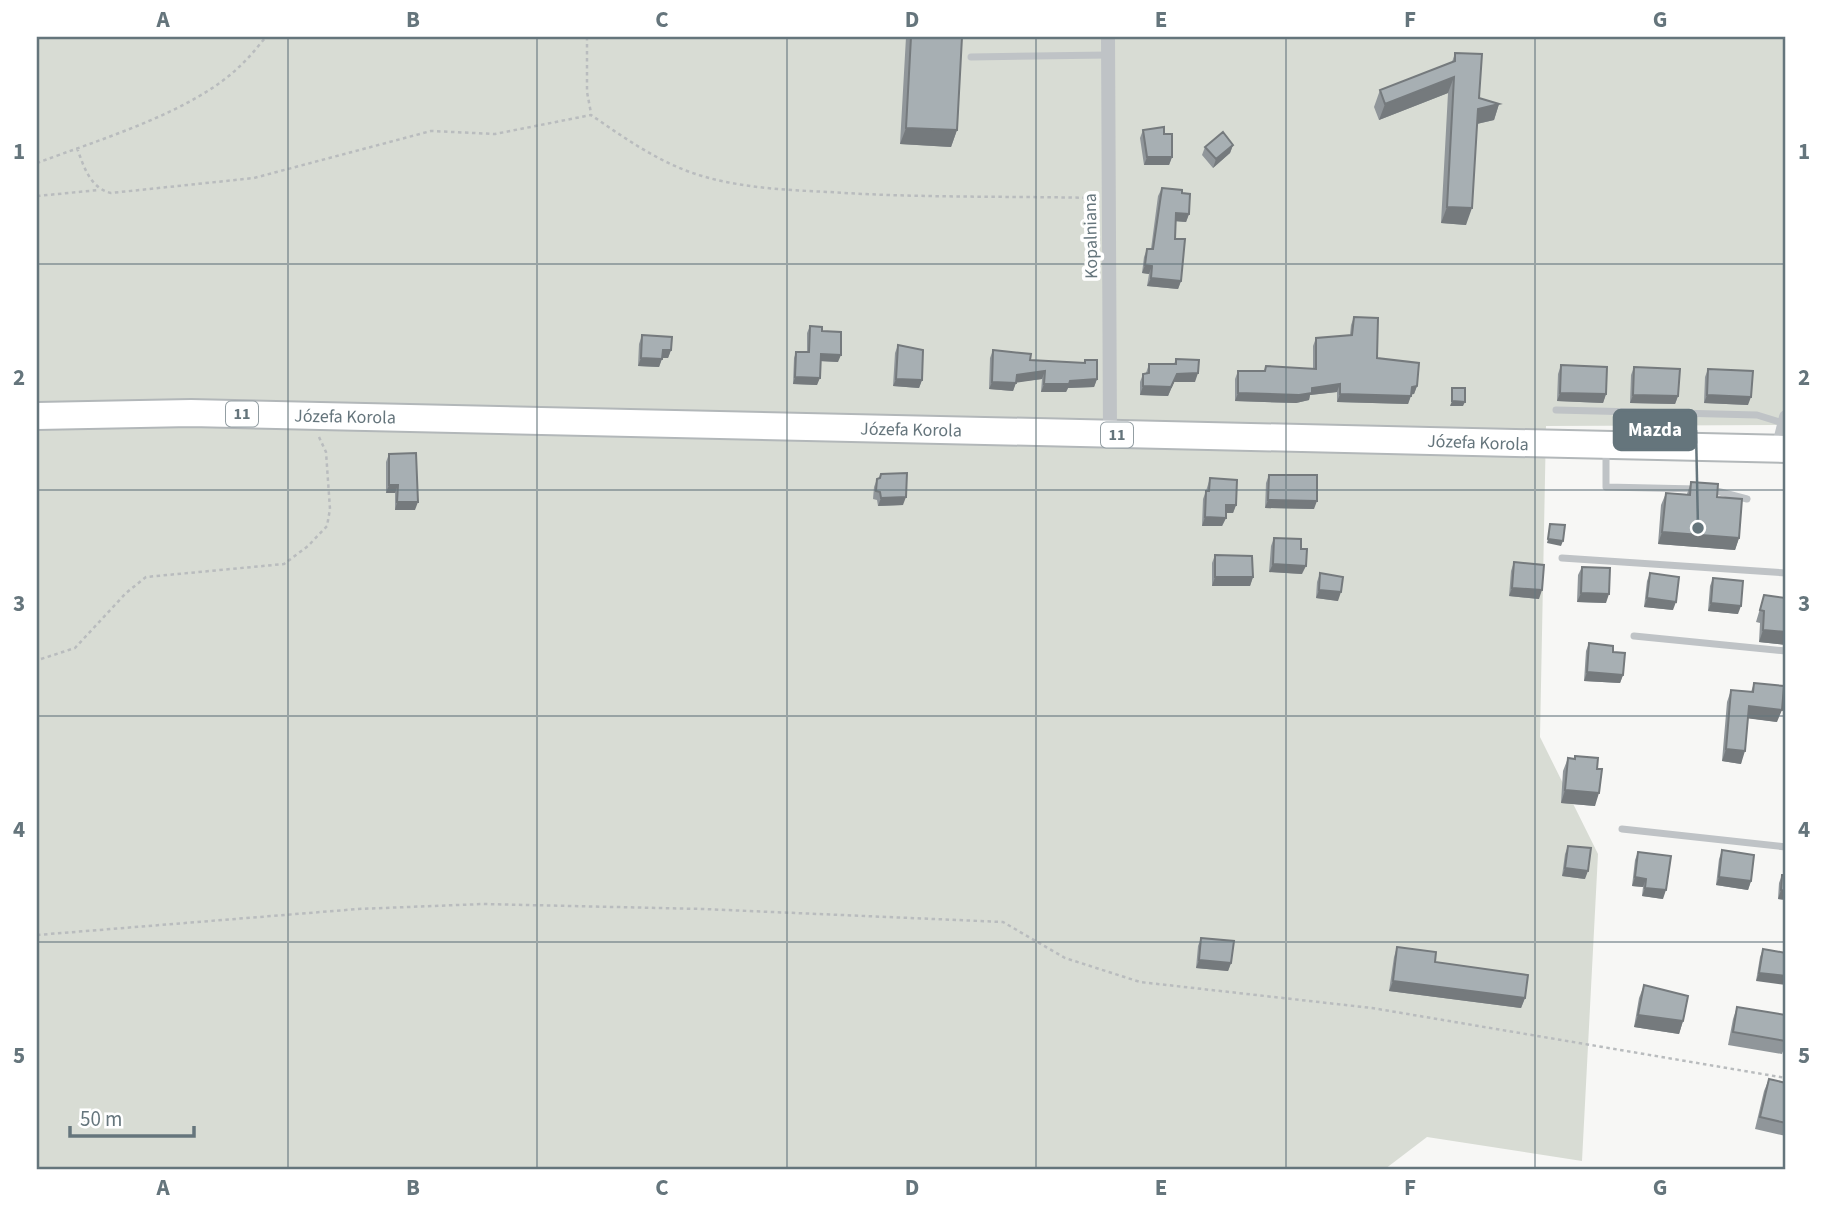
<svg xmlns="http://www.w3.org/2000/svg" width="1823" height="1206" font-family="'Source Sans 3',sans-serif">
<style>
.green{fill:#d8dcd4}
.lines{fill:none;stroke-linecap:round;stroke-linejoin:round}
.highway-casing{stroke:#b2b7b9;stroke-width:30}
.path{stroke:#b9bcbe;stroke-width:2.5;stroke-dasharray:3.5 3.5;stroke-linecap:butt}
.lane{stroke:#bfc3c6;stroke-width:7}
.street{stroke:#bfc3c6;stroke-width:14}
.highway{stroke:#fff;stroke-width:26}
.wall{fill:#90969a}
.shaded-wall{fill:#757a7d}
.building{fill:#a7afb3;stroke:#757a7d;stroke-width:2}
.grid{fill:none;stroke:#65757c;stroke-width:2;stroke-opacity:0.55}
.labels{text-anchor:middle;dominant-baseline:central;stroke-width:7;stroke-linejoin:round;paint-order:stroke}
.shield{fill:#fff;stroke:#939ea3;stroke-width:2}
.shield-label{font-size:16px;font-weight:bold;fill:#65757c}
.street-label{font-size:18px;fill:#65757c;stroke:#fff}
.leader{fill:none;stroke:#65757c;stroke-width:2.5}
.callout-dot{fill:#65757c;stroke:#fff;stroke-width:2.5}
.callout{fill:#65757c;stroke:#65757c;stroke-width:2.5}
.callout-label{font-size:19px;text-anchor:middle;font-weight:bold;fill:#fff}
.neatline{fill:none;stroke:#65757c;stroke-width:2.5}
.grid-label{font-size:23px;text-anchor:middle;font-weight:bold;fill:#65757c}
</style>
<rect width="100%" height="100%" fill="#f7f7f5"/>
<!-- green -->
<path class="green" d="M 37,37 L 1786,37 L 1786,420 L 1783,425 L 1546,426 L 1540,737 L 1598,854 L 1582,1161 L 1427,1137 L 1385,1169 L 37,1169 Z"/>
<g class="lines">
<defs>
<path id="highway" d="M 37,416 L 191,413 L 1786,449"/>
</defs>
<!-- highway casing -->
<use href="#highway" class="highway-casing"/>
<!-- path -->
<path class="path" d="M 587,37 L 587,92 L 591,113
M 77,148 C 84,167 90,188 111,193 L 254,178 L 431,131 L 495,134 L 591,115 C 626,139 661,164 702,176 C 743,188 786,190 829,192 C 917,198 1006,196 1095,198
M 37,163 C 98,140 194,112 241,65 C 250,57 258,46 266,37
M 37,196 L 99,190
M 41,659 L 75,648 L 126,593 L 146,577 L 284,564 L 308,546 L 327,526 L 330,509 L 326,452 L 319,437
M 37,935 L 358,909 L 483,904 L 703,909 L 1003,922 L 1065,958 L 1140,982 L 1372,1008 L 1786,1078"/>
<!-- lane -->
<path class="lane" d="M 971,57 L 1108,55
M 1556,410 L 1757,415 L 1783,423
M 1606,450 L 1606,487 L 1697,489
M 1709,489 L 1747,499
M 1562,558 L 1786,573
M 1634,636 L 1786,651
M 1622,829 L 1786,847"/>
<!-- street -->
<path class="street" d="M 1108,37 L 1110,434
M 1778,449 L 1786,417"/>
<!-- highway -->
<use href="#highway" class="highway"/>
</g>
<!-- wall -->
<path class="wall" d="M 906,37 L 962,37 L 957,130 L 951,147 L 900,144 Z
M 1455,53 L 1479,98 L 1499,104 L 1494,120 L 1477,124 L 1466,225 L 1441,223 L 1448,93 L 1379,120 L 1374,107 L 1380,90 L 1452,62 Z
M 1143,130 L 1172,157 L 1169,165 L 1144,165 L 1140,138 Z
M 1233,145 L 1230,153 L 1213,168 L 1202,155 L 1205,147 Z
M 1162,188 L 1182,193 L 1189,214 L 1186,222 L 1176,221 L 1175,239 L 1181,281 L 1178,289 L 1147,286 L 1149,274 L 1142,273 L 1144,257 L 1147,249 L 1151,249 L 1158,196 Z
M 1354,317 L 1377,358 L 1417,386 L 1414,394 L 1411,394 L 1408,404 L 1337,402 L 1337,392 L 1310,395 L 1309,400 L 1296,403 L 1235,401 L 1235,379 L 1238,371 L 1264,371 L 1266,366 L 1313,369 L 1313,346 L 1316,338 L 1350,335 L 1351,325 Z
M 810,326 L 822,331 L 838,362 L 821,361 L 817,385 L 793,384 L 794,358 L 796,352 L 807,352 L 807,333 Z
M 642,335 L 671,350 L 668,358 L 662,358 L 659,367 L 638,366 L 639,344 Z
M 898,345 L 922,380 L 919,388 L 893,386 L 895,353 Z
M 993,350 L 1030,360 L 1083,363 L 1085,360 L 1097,379 L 1094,387 L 1068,388 L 1066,392 L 1041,392 L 1042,379 L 1016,382 L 1013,391 L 989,389 L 990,358 Z
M 1176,359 L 1195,382 L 1174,382 L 1168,396 L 1140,395 L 1140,382 L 1143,374 L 1146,373 L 1149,364 L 1174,364 Z
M 1561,365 L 1606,394 L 1603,403 L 1557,401 L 1558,374 Z
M 1634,367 L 1678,396 L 1675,404 L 1630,403 L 1631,375 Z
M 1708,369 L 1748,405 L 1704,403 L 1705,377 Z
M 389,454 L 415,510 L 395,510 L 395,493 L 386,493 L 386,462 Z
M 881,474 L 903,505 L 878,506 L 877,500 L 873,499 L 874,487 L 877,479 L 879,478 Z
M 1269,475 L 1314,509 L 1265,508 L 1266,483 Z
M 1210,478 L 1236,505 L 1233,513 L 1226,513 L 1226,518 L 1222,526 L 1202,526 L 1203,499 L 1206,491 Z
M 1691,482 L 1717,497 L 1739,538 L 1735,550 L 1658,544 L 1661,505 L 1666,493 L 1687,494 Z
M 1274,538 L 1301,549 L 1302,574 L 1269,572 L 1271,546 Z
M 1215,555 L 1253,577 L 1250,586 L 1212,586 L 1212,563 Z
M 1514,562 L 1539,599 L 1509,596 L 1511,571 Z
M 1582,567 L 1606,603 L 1577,602 L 1578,575 Z
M 1320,573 L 1338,601 L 1316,598 L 1317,582 Z
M 1650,573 L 1673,610 L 1644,607 L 1647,581 Z
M 1713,578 L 1738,614 L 1708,611 L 1710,586 Z
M 1764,595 L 1786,645 L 1759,642 L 1760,623 L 1756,622 Z
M 1589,643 L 1613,652 L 1623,675 L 1620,683 L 1584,681 L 1586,651 Z
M 1754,683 L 1777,722 L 1748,718 L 1741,764 L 1722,761 L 1727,702 L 1731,690 L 1751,692 Z
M 1575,756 L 1597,769 L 1595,806 L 1561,803 L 1563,771 L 1568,758 L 1574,759 Z
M 1568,846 L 1585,879 L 1562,876 L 1565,854 Z
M 1722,850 L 1751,881 L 1748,890 L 1716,885 L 1719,859 Z
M 1638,852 L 1663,899 L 1642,896 L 1643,887 L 1632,886 L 1635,860 Z
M 1782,875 L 1786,875 L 1786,900 L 1778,899 L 1779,883 Z
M 1201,938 L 1231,963 L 1228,971 L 1196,968 L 1198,946 Z
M 1397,947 L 1525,998 L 1521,1008 L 1389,991 L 1394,957 Z
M 1763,949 L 1786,953 L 1756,981 L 1760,957 Z
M 1644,985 L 1683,1021 L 1679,1034 L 1634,1027 L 1639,998 Z
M 1737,1007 L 1786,1015 L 1786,1043 L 1782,1054 L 1728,1045 L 1733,1019 Z
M 1769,1079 L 1786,1083 L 1786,1136 L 1755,1129 L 1764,1091 Z"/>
<!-- shaded-wall -->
<path class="shaded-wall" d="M 1454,77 L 1448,93 L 1379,120 L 1385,104 Z
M 1499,104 L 1494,120 L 1472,125 L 1478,109 Z
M 906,128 L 957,130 L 951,147 L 900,144 Z
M 1233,145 L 1230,153 L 1213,168 L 1216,159 Z
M 1147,157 L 1172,157 L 1169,165 L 1144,165 Z
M 1447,207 L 1472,208 L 1466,225 L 1441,223 Z
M 1176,213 L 1189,214 L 1186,222 L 1173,221 Z
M 1145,265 L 1152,266 L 1149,274 L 1142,273 Z
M 1151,278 L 1181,281 L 1178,289 L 1147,286 Z
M 663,350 L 671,350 L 668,358 L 660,358 Z
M 821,354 L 841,355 L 838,362 L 819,361 Z
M 641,358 L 662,359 L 659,367 L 638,366 Z
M 1045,371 L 1042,379 L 1015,383 L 1017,375 Z
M 1198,373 L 1195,382 L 1174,382 L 1168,396 L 1140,395 L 1143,386 L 1177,374 Z
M 795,377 L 820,378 L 817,385 L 793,384 Z
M 896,379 L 922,380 L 919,388 L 893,386 Z
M 1097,379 L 1094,387 L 1068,388 L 1066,392 L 1041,392 L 1044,384 L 1070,381 Z
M 992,382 L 1016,383 L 1013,391 L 989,389 Z
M 1340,384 L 1337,392 L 1310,395 L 1309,400 L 1296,403 L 1235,401 L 1238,393 L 1312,388 Z
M 1417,386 L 1414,394 L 1409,395 L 1412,387 Z
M 1560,393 L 1606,394 L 1603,403 L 1557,401 Z
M 1340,394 L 1411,396 L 1408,404 L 1337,402 Z
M 1633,395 L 1678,396 L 1675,404 L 1630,403 Z
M 1707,395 L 1751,397 L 1748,405 L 1704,403 Z
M 1452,401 L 1465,402 L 1463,406 L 1450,406 Z
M 389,485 L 398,485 L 395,493 L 386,493 Z
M 906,497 L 903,505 L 878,506 L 881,498 Z
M 1268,500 L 1317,501 L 1314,509 L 1265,508 Z
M 397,502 L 418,502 L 415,510 L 395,510 Z
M 1226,505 L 1236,505 L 1233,513 L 1223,513 Z
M 1205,517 L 1226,518 L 1222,526 L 1202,526 Z
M 1662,532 L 1739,538 L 1735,550 L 1658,544 Z
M 1548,539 L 1563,541 L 1561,546 L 1547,543 Z
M 1273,564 L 1306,566 L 1302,574 L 1269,572 Z
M 1215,577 L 1253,577 L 1250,586 L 1212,586 Z
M 1512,588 L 1542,590 L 1539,599 L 1509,596 Z
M 1319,590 L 1341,592 L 1338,601 L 1316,598 Z
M 1581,593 L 1609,594 L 1606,603 L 1577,602 Z
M 1647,598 L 1676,602 L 1673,610 L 1644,607 Z
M 1711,603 L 1741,606 L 1738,614 L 1708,611 Z
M 1763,630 L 1786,632 L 1786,645 L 1759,642 Z
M 1587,672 L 1623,675 L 1620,683 L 1584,681 Z
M 1749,706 L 1782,710 L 1777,722 L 1745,718 Z
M 1726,749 L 1745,751 L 1741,764 L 1722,761 Z
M 1565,790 L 1599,793 L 1595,806 L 1561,803 Z
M 1565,868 L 1588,871 L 1585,879 L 1562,876 Z
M 1635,877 L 1646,879 L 1643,887 L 1632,886 Z
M 1719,877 L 1751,881 L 1748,890 L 1716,885 Z
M 1645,888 L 1666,890 L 1663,899 L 1642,896 Z
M 1781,890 L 1786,891 L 1786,900 L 1778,899 Z
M 1199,960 L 1231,963 L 1228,971 L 1196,968 Z
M 1759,973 L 1786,976 L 1786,985 L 1756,981 Z
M 1393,981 L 1525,998 L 1521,1008 L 1389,991 Z
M 1638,1015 L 1683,1021 L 1679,1034 L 1634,1027 Z"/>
<!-- building -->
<path class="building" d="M 911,37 L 962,37 L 957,130 L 906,128 Z
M 1455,53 L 1482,54 L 1479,98 L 1499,104 L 1478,109 L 1472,208 L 1447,207 L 1454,77 L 1385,104 L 1380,90 L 1455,61 Z
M 1164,127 L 1164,134 L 1172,134 L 1172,157 L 1147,157 L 1143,130 Z
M 1223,132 L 1233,145 L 1216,159 L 1205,147 Z
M 1162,188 L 1182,190 L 1182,193 L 1190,194 L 1189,214 L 1176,213 L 1175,239 L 1185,239 L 1181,281 L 1151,278 L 1152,266 L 1145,265 L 1147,249 L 1153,249 Z
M 1354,317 L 1378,318 L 1377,358 L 1419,363 L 1417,386 L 1412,387 L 1411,396 L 1340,394 L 1340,384 L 1312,388 L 1312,393 L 1299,395 L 1238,393 L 1238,371 L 1265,371 L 1266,366 L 1316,369 L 1316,338 L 1352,335 Z
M 810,326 L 822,327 L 822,331 L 841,332 L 841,355 L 821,354 L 820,378 L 795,377 L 796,352 L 809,352 Z
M 642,335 L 672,337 L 671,350 L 663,350 L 662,359 L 641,358 Z
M 898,345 L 923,350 L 922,380 L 896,379 Z
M 993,350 L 1031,354 L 1030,360 L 1085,363 L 1085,360 L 1097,360 L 1097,379 L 1070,381 L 1069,384 L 1044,384 L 1045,371 L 1017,375 L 1016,383 L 992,382 Z
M 1176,359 L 1199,360 L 1198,373 L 1177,374 L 1171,387 L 1143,386 L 1143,374 L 1149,373 L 1149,364 L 1176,364 Z
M 1561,365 L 1607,367 L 1606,394 L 1560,393 Z
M 1634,367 L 1680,369 L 1678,396 L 1633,395 Z
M 1708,369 L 1753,371 L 1751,397 L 1707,395 Z
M 1452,388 L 1465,388 L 1465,402 L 1452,401 Z
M 416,453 L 418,502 L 397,502 L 398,485 L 389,485 L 389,454 Z
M 907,473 L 906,497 L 881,498 L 880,492 L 876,491 L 877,479 L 880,478 L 881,474 Z
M 1269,475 L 1317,475 L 1317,501 L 1268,500 Z
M 1210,478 L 1237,480 L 1236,505 L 1226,505 L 1226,518 L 1205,517 L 1206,491 L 1209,491 Z
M 1691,482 L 1718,484 L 1717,497 L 1742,499 L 1739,538 L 1662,532 L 1666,493 L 1690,495 Z
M 1550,524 L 1565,525 L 1563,541 L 1548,539 Z
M 1274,538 L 1301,539 L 1301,549 L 1307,549 L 1306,566 L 1273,564 Z
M 1215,555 L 1252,556 L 1253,577 L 1215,577 Z
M 1514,562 L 1544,565 L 1542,590 L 1512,588 Z
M 1582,567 L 1610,568 L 1609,594 L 1581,593 Z
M 1320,573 L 1343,577 L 1341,592 L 1319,590 Z
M 1650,573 L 1679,577 L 1676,602 L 1647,598 Z
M 1713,578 L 1743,581 L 1741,606 L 1711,603 Z
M 1764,595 L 1786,598 L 1786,632 L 1763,630 L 1764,611 L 1760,610 Z
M 1589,643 L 1613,646 L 1613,652 L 1625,653 L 1623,675 L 1587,672 Z
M 1754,683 L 1784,686 L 1782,710 L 1749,706 L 1745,751 L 1726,749 L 1731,690 L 1753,692 Z
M 1575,756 L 1598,758 L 1597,769 L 1602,769 L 1599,793 L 1565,790 L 1568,758 L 1575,759 Z
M 1568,846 L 1591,848 L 1588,871 L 1565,868 Z
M 1722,850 L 1754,855 L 1751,881 L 1719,877 Z
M 1638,852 L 1671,856 L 1666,890 L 1645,888 L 1646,879 L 1635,877 Z
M 1782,875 L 1786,875 L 1786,891 L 1781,890 Z
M 1201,938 L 1234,941 L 1231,963 L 1199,960 Z
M 1397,947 L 1436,952 L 1435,962 L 1528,975 L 1525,998 L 1393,981 Z
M 1763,949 L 1786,953 L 1786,976 L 1759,973 Z
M 1644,985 L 1688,996 L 1683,1021 L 1638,1015 Z
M 1737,1007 L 1786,1015 L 1786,1041 L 1733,1032 Z
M 1769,1079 L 1786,1083 L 1786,1123 L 1760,1117 Z"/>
<!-- grid -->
<path class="grid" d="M 288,37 L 288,1169M 537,37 L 537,1169M 787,37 L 787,1169M 1036,37 L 1036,1169M 1286,37 L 1286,1169M 1535,37 L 1535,1169M 37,264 L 1786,264M 37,490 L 1786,490M 37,716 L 1786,716M 37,942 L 1786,942"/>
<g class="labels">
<!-- shield labels -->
<g class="shield">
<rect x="226" y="401.5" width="32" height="25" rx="5"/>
<rect x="1101" y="422.5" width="32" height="25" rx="5"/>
</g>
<g class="shield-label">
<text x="242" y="414">11</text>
<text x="1117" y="435">11</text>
</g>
<!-- street labels -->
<g class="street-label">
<text transform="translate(1091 236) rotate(-91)">Kopalniana</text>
<text transform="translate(345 417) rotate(1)">Józefa Korola</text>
<text transform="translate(911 430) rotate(1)">Józefa Korola</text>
<text transform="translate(1478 443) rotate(2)">Józefa Korola</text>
</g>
</g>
<!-- callouts -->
<path class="leader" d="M1698 528L1696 430"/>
<circle class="callout-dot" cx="1698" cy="528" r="7"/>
<rect class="callout" x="1614" y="410" width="82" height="40" rx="7"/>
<g class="callout-label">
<text x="1655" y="436">Mazda</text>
</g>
<!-- border -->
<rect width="1823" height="1206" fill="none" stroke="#ffffff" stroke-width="77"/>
<!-- scale -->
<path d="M70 1126v10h124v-10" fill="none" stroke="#65757c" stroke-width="3.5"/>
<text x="80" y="1126" font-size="21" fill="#65757c" stroke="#ffffff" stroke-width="5" paint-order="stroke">50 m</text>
<rect x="38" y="38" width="1746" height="1130" class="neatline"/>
<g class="grid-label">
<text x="163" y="27">A</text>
<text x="413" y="27">B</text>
<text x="662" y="27">C</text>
<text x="912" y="27">D</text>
<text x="1161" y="27">E</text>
<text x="1410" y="27">F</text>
<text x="1660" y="27">G</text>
<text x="19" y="159">1</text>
<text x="1804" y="159">1</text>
<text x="19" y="385">2</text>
<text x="1804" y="385">2</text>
<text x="19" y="611">3</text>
<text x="1804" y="611">3</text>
<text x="19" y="837">4</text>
<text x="1804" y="837">4</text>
<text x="19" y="1063">5</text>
<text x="1804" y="1063">5</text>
<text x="163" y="1195">A</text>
<text x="413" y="1195">B</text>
<text x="662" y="1195">C</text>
<text x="912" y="1195">D</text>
<text x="1161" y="1195">E</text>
<text x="1410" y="1195">F</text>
<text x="1660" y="1195">G</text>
</g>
</svg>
